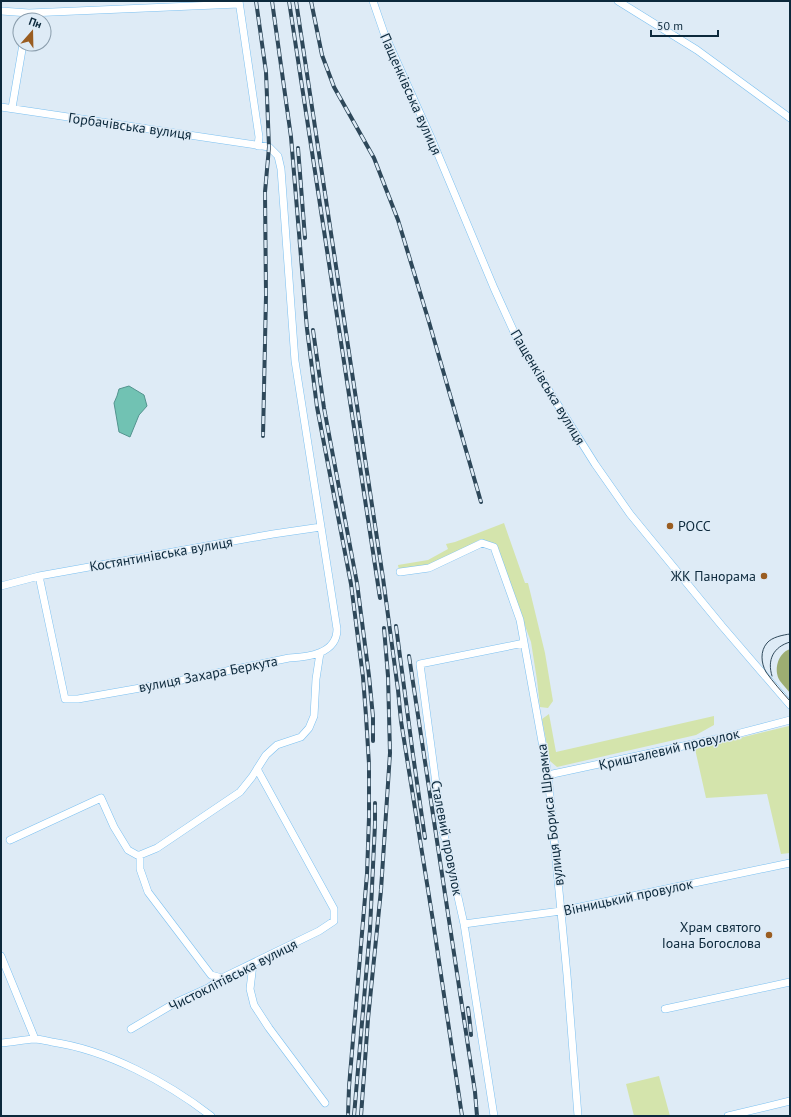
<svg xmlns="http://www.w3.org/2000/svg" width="791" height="1117" font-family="'PT Sans',sans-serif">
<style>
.green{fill:#d4e4ac}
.forest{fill:#9dad72}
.water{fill:#71c2b3;stroke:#53948f}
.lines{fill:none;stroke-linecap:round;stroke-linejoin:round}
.street-casing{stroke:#7bc0f1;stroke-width:8}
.street{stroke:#fff;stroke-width:7}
.tram{stroke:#2e485a;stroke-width:1}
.rail-casing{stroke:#2e485a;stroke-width:4}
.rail{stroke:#deebf6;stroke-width:2.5;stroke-dasharray:8;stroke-linecap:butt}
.poi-dot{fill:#9a5d21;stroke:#deebf6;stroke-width:1.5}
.labels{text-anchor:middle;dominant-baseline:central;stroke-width:3;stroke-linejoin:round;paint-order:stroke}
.street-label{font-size:14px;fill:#0c293c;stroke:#deebf6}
.poi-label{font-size:14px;fill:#0c293c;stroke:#deebf6;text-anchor:end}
</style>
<rect width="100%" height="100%" fill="#deebf6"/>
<!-- green -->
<path class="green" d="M 504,523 L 525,583 L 528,583 L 545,653 L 553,701 L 548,708 L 540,707 L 537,680 L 531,642 L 495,544 L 481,539 L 428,567 L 399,570 L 398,565 L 428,560 L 448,549 L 446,544 L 455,542 Z
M 549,714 L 556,752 L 714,716 L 714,725 L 696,735 L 557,767 L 550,761 L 542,719 Z
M 789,726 L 790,727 L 790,853 L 781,854 L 767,794 L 706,798 L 695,749 Z
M 659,1076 L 670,1116 L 634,1116 L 626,1084 Z"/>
<!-- forest -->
<path class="forest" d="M 790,649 L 790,693 C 787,689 783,685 780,681 C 773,670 778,653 790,649 Z"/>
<!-- water -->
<path class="water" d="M 129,386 L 144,395 L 147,406 L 139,415 L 130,437 L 119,432 L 114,403 L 117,396 L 119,389 Z"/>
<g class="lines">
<defs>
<path id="street" d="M 239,1 L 259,137 L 258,146
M 373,1 L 384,33 L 432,140 L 494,288 L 519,343 L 595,464 L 630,514 L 722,626 L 790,705
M 618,1 L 697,50 L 790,118
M 1,11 L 29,13 L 239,4
M 1,107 L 269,147 L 278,156 L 281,169 L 295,361 L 337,629 C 337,654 308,657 289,658 L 163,684 L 78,699 L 65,699 L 39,576
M 12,108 L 23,44
M 400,572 L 429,568 L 482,543 L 494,547 L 520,620 L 548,775 L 567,975 L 578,1116
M 1,586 L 39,576 L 273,534 L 321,527
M 548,775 L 725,737 L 790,720
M 10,840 L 101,798 L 114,827 L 128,850 L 137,855 L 140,855 L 140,869 L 148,892 L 211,975 L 222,978
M 140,855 L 157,848 L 240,792 L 252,777 L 257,769
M 464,924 L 561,911 L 790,863
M 1,956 L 35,1039
M 253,964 L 250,989 L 254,1005 L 269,1028 L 325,1103
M 665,1009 L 790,982
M 131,1029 L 175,1003 L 208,988 L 222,978 L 319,931 L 334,921 L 334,909 L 257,769 L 266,755 L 277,745 L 301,737 L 309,728 L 314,716 L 316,679 L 320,653
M 1,1043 C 12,1042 23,1040 34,1039 C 40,1039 47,1041 52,1042 C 107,1050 167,1082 211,1116
M 494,1116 L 464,924 L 441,821 L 420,664 L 524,643
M 728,1116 L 790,1101"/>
</defs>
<!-- street casing -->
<use href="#street" class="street-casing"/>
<!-- street -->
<use href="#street" class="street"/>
<!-- tram -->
<path class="tram" d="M 790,634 C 783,635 772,637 767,643 C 760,651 761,663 766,672 C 773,682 782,692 790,701
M 772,676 C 767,660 773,647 790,642"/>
<defs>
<path id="rail" d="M 256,1 L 266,72 L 269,147 L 265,192 L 266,295 L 263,436
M 272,1 L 291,137 L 307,329 L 317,407 L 351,584 L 363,677 L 366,716 L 369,764 L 369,817 L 367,874 L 349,1087 L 348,1116
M 289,1 L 380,598
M 296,1 L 383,578 L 398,690 L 401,721 L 433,921 L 462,1116
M 311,1 L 322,55 L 334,87 L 374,158 L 398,220 L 429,322 L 481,502
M 298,148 L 305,238
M 313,330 L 324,408 L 357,583 L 369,676 L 373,717 L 373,741
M 396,626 L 413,755 L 425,838
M 409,656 L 475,1092 L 477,1116
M 468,1008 L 470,1024 L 471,1035
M 354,1116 L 370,929 L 375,824 L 375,803
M 361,1116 L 368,1019 L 381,890 L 390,753 L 388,676 L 384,628"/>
</defs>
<!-- rail casing -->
<use href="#rail" class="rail-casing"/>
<!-- rail -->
<use href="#rail" class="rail"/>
</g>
<!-- markers -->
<g class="poi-dot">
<circle cx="670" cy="526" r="4"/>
<circle cx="764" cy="576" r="4"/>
<circle cx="769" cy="935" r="4"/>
</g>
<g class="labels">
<!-- street labels -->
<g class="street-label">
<text transform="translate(411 94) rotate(66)">Пащенківська вулиця</text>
<text transform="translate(130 126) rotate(8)">Горбачівська вулиця</text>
<text transform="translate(548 387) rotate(59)">Пащенківська вулиця</text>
<text transform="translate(161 554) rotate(-10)">Костянтинівська вулиця</text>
<text transform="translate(208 674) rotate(-11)">вулиця Захара Беркута</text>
<text transform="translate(669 749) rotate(-13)">Кришталевий провулок</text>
<text transform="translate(550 815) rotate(-97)">вулиця Бориса Шрамка</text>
<text transform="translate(447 838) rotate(79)">Сталевий провулок</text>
<text transform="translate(628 897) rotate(-12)">Вінницький провулок</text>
<text transform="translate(233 975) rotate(-27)">Чистоклітівська вулиця</text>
</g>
<!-- poi labels -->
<g class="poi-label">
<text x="678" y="526" text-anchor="start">РОСС</text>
<text x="756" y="576">ЖК Панорама</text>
<text x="761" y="927">Храм святого<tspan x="761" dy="16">Іоана Богослова</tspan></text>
</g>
</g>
<!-- border -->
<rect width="791" height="1117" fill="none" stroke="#0c293c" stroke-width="4"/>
<!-- north arrow -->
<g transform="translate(32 32) rotate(20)"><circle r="19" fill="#deebf6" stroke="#8a9dac"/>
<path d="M0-3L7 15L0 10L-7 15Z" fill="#9a5d21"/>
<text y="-6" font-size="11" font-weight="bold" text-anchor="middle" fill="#0c293c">Пн</text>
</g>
<!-- scale -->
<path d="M651 30v6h67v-6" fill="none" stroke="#0c293c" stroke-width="2"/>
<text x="657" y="30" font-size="12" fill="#0c293c" stroke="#deebf6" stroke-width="3" paint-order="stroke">50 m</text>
</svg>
